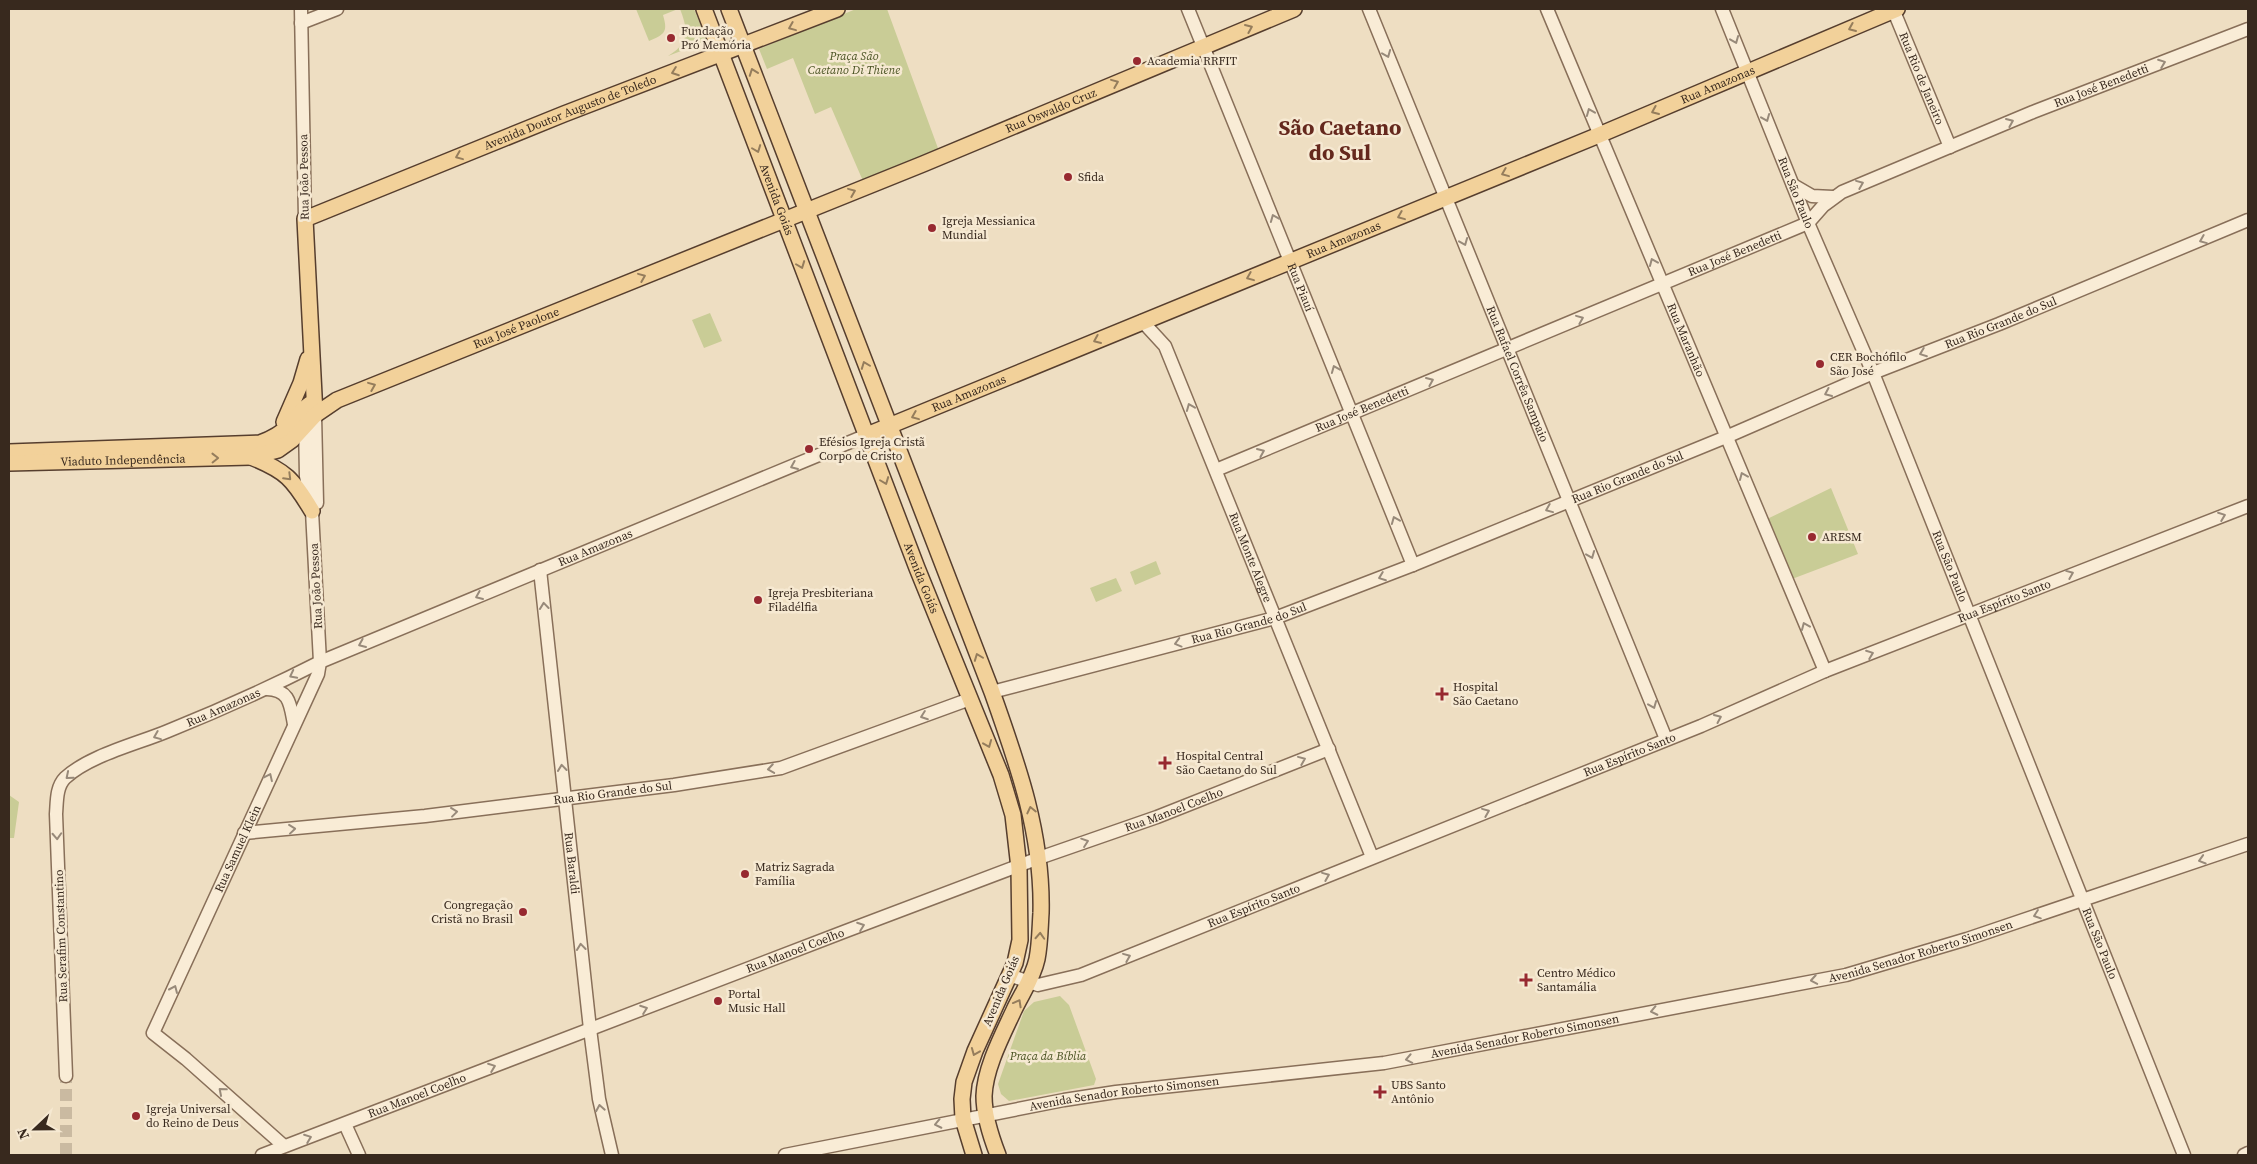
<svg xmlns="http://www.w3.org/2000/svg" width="2257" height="1164" font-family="'Source Serif 4',serif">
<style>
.green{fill:#c9cc96}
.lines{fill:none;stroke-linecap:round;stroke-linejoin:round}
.minor-tunnel{stroke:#cabaa1;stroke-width:12;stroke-dasharray:12 6;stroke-linecap:butt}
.minor-casing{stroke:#886f59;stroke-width:15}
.major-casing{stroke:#563e2e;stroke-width:18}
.minor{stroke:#f9ecd6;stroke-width:12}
.major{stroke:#f2d19a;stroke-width:15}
.oneway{stroke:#957d5c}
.oneway2{stroke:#988a7a}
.poi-dot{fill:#972930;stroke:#f6e9d2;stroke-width:2}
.labels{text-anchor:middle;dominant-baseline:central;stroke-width:5;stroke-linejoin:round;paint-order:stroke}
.poi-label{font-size:12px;fill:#38291e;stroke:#f6e9d2;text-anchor:start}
.park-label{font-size:12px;font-style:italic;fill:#4b5424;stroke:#f6e9d2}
.street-label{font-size:12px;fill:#38291e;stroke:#f6e9d2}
.town-label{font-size:22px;font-weight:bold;fill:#65281d;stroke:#f6e9d2}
</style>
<rect width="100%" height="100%" fill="#eedec2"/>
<!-- green -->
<path class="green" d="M 636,9 L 678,9 L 663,15 C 668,32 665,34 649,41 Z
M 680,9 L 694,9 L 707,41 L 668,56 C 690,43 688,29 680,9 Z
M 856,9 L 887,9 L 939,151 L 863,181 L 831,107 L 815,114 L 793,58 L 767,69 L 759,49 Z
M 710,313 L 722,341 L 704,348 L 692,320 Z
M 1831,488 L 1858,554 L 1792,579 L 1765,520 Z
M 1156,561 L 1161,574 L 1135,585 L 1130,572 Z
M 1116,578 L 1122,591 L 1096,602 L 1090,588 Z
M 9,795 L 19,802 L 14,838 L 9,838 Z
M 1060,996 L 1069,1005 L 1096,1079 L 1094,1085 L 1009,1101 L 1001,1094 L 998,1084 L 1024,1011 L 1034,1002 Z"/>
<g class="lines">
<!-- minor-tunnel -->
<path class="minor-tunnel" d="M 66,1155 L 66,1076"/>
<defs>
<g id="minor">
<path d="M 301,9 L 305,219"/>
<path id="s1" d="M 1188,9 L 1413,565"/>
<path id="s2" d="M 1369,9 L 1666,739"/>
<path id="s3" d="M 1547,9 L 1825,671"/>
<path id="s4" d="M 1722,9 L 1808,223 L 1873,373 L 2184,1155"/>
<path id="s5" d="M 1893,9 L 1950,147"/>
<path d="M 301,23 L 337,9"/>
<path d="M 1793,185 L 1812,196 L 1833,197"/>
<path id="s6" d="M 1142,321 L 1165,346 L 1372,857"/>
<path d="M 315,415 L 317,503"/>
<path id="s7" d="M 1216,470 L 1808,223 L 1823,206 L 1842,192 L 2033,112 L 2248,29"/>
<path id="s8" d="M 540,570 L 590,1029 L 599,1099 L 612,1155"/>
<path d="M 267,689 C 290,690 290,704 294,724"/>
<path id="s9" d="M 992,692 L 1275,618 L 1413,565 L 1726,437 L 1873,373 L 1999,324 L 2248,220"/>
<path id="s10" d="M 244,833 L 425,816 L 674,785 L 781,768 L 970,699"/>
<path id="s11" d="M 1009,975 L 1038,985 L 1081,975 L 1701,726 L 1825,671 L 2248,506"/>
<path id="s12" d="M 66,1076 L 56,814 C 57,802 56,787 65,778 C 90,755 137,744 168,731 C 220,710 271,687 320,662 L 867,435"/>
<path d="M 345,1124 L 359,1155"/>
<path id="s13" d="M 284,1146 L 186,1059 L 153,1033 L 318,674 L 320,662 L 312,511 L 306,476 L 305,423"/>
<path id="s14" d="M 262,1155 L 846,931 L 1039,858 L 1157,817 L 1329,749"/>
<path id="s15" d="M 785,1155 L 1064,1100 L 1116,1092 L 1384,1063 L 1846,975 L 1967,939 L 2248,844"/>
<path d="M 2244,1155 L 2248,1153"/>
</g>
<g id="major">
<path id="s16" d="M 704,9 L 917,568 L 1001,775 L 1013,815 L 1019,868 L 1020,940 L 1015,963 L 975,1051 L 964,1082 L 962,1099 L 963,1119 L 974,1155"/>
<path d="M 729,9 L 992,692 C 1018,765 1043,835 1041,913 C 1040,928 1040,944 1037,959 C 1033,978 1022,993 1014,1010 C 1002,1036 985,1068 984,1096 C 984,1116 991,1137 998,1155"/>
<path id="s17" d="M 315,415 L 305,219 L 564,114 L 837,9"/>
<path d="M 284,422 L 301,383 L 308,359"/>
<path id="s18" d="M 867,435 L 1599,135 L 1897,9"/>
<path d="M 9,452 L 260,443 C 271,439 282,433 291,424 C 299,416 303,406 314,402"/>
<path d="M 251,457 C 286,471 293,479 312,511"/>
<path id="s19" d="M 9,463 L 251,457 L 278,450 L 292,440 L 315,415 L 337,400 L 923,164 L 1294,9"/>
</g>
</defs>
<!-- minor casing -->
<use href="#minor" class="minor-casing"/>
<!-- major casing -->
<use href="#major" class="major-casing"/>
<!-- minor -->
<use href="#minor" class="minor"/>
<!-- major -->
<use href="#major" class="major"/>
</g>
<!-- one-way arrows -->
<defs><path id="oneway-chevron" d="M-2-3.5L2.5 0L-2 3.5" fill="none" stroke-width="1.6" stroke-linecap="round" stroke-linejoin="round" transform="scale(1.25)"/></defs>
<g class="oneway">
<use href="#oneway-chevron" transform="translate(792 27) rotate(158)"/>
<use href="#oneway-chevron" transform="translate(1249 28) rotate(-23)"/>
<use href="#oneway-chevron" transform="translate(1852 28) rotate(157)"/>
<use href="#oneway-chevron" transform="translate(675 72) rotate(160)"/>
<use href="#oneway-chevron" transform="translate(753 72) rotate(-110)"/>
<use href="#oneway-chevron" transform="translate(1115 83) rotate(-22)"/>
<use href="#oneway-chevron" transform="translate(1655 111) rotate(157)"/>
<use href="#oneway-chevron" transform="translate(757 149) rotate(69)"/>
<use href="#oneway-chevron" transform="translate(459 156) rotate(158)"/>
<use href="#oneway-chevron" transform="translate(1505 173) rotate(158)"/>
<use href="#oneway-chevron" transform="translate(852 192) rotate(-22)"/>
<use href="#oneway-chevron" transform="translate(1401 216) rotate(158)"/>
<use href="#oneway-chevron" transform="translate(801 265) rotate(69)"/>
<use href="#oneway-chevron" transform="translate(642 277) rotate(-22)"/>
<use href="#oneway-chevron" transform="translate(1250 277) rotate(158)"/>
<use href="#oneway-chevron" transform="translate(1097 340) rotate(157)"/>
<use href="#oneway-chevron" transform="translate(865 365) rotate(-111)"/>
<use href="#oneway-chevron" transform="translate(372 386) rotate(-22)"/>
<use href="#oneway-chevron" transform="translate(915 416) rotate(158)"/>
<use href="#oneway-chevron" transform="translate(215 458) rotate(-1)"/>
<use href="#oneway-chevron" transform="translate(288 477) rotate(45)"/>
<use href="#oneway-chevron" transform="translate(885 481) rotate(69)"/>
<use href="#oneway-chevron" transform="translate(978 657) rotate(-111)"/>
<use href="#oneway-chevron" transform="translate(988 744) rotate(68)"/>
<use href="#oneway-chevron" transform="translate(1031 810) rotate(-103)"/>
<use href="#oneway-chevron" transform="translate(1040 936) rotate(-87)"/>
<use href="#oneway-chevron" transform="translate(1018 1003) rotate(-61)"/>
<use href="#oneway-chevron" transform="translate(975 1052) rotate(112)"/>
</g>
<g class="oneway2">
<use href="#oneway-chevron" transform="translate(1735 40) rotate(68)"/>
<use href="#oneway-chevron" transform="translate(1387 54) rotate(68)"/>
<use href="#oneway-chevron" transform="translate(2162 63) rotate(-21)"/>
<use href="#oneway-chevron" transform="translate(1590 112) rotate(-112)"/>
<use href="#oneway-chevron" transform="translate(1766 118) rotate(68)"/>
<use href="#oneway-chevron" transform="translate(2010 122) rotate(-23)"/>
<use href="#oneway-chevron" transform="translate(1860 184) rotate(-22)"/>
<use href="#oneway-chevron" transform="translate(1274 218) rotate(-112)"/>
<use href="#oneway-chevron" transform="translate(2203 240) rotate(158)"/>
<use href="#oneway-chevron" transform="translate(1464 242) rotate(68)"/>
<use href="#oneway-chevron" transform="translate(1653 262) rotate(-113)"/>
<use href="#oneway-chevron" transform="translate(1580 319) rotate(-22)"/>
<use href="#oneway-chevron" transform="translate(1923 353) rotate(159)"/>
<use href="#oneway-chevron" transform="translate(1335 369) rotate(-112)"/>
<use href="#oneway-chevron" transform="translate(1430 381) rotate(-23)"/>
<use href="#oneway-chevron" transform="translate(1828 393) rotate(156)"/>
<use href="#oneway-chevron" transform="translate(1190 407) rotate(-112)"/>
<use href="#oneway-chevron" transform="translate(1261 452) rotate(-23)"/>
<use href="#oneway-chevron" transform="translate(794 466) rotate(157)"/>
<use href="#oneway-chevron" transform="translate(1743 476) rotate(-113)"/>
<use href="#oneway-chevron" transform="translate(1549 509) rotate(158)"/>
<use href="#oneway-chevron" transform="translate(2222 516) rotate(-21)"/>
<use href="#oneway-chevron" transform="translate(1395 520) rotate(-112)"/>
<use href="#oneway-chevron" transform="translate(1591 555) rotate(68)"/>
<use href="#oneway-chevron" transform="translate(2070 574) rotate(-22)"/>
<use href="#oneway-chevron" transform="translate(1382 577) rotate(159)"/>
<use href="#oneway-chevron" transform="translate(479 596) rotate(157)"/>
<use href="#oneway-chevron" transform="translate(544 606) rotate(-96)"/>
<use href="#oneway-chevron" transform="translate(1805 626) rotate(-113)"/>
<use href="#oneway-chevron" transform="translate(1178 643) rotate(165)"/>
<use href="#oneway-chevron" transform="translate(362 644) rotate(157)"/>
<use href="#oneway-chevron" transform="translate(1870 654) rotate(-21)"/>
<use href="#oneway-chevron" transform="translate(293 675) rotate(153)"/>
<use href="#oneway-chevron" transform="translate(1653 705) rotate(68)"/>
<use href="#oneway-chevron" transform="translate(924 716) rotate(160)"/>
<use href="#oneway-chevron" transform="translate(1718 718) rotate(-24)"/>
<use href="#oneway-chevron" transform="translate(157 736) rotate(158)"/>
<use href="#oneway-chevron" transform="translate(1302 760) rotate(-22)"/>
<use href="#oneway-chevron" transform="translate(562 768) rotate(-96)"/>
<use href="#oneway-chevron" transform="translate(771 769) rotate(171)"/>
<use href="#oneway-chevron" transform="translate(69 776) rotate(140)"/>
<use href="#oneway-chevron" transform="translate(269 777) rotate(-65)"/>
<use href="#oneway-chevron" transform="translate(454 812) rotate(-7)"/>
<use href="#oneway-chevron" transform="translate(1486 812) rotate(-22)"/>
<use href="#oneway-chevron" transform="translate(292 829) rotate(-6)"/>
<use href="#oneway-chevron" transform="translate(57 836) rotate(87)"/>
<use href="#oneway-chevron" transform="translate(1085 842) rotate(-19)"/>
<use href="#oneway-chevron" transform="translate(2202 860) rotate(163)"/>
<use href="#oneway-chevron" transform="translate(1326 876) rotate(-22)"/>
<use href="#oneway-chevron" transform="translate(2037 915) rotate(161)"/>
<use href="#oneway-chevron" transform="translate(861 926) rotate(-20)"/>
<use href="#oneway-chevron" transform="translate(581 947) rotate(-96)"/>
<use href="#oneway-chevron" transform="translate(1127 957) rotate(-22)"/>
<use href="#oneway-chevron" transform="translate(1814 980) rotate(170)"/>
<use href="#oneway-chevron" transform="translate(174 989) rotate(-66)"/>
<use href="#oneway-chevron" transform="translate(644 1009) rotate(-20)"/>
<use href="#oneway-chevron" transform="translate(1654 1011) rotate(168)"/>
<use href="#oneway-chevron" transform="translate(1409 1059) rotate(169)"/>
<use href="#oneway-chevron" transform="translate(492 1067) rotate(-21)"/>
<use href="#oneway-chevron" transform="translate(222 1091) rotate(-139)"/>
<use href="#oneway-chevron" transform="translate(600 1108) rotate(-100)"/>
<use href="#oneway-chevron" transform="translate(938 1124) rotate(168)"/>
<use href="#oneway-chevron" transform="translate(308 1138) rotate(-21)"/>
</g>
<!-- markers -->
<g class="poi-dot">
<circle cx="671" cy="38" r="5"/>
<circle cx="1137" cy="61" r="5"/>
<circle cx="1068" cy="177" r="5"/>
<circle cx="932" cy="228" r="5"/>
<circle cx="1820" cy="364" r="5"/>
<circle cx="809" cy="449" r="5"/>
<circle cx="1812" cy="537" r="5"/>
<circle cx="758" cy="600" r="5"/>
<path d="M1439.5 686.5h5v5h5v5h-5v5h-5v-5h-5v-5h5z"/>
<path d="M1162.5 755.5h5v5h5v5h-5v5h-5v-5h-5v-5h5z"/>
<circle cx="745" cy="874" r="5"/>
<circle cx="523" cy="912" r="5"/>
<path d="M1523.5 972.5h5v5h5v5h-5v5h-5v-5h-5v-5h5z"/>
<circle cx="718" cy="1001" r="5"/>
<path d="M1377.5 1084.5h5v5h5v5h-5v5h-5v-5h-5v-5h5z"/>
<circle cx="136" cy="1116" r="5"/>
</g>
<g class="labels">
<!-- poi labels -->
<g class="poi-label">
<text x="681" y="31">Fundação<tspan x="681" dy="14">Pró Memória</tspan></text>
<text x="1147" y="61">Academia RRFIT</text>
<text x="1078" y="177">Sfida</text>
<text x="942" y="221">Igreja Messianica<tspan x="942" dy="14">Mundial</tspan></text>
<text x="1830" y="357">CER Bochófilo<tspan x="1830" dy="14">São José</tspan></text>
<text x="819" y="442">Efésios Igreja Cristã<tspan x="819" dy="14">Corpo de Cristo</tspan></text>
<text x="1822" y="537">ARESM</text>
<text x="768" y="593">Igreja Presbiteriana<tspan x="768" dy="14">Filadélfia</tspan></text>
<text x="1453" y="687">Hospital<tspan x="1453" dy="14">São Caetano</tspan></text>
<text x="1176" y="756">Hospital Central<tspan x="1176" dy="14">São Caetano do Sul</tspan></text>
<text x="755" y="867">Matriz Sagrada<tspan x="755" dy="14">Família</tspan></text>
<text x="513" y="905" text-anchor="end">Congregação<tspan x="513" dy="14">Cristã no Brasil</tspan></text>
<text x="1537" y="973">Centro Médico<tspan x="1537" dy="14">Santamália</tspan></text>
<text x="728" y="994">Portal<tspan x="728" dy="14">Music Hall</tspan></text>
<text x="1391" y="1085">UBS Santo<tspan x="1391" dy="14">Antônio</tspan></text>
<text x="146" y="1109">Igreja Universal<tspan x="146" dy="14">do Reino de Deus</tspan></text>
</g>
<!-- park labels -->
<g class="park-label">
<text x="854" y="56">Praça São<tspan x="854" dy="14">Caetano Di Thiene</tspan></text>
<text x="1048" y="1056">Praça da Bíblia</text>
</g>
<!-- street labels -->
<g class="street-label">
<text stroke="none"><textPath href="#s5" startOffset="75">Rua Rio de Janeiro</textPath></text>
<text stroke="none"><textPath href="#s18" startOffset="920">Rua Amazonas</textPath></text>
<text stroke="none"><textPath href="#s7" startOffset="968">Rua José Benedetti</textPath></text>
<text stroke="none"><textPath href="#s19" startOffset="1118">Rua Oswaldo Cruz</textPath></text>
<text stroke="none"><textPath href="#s17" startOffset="482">Avenida Doutor Augusto de Toledo</textPath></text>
<text transform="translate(304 177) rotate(-91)">Rua João Pessoa</text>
<text stroke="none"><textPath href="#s4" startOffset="198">Rua São Paulo</textPath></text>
<text stroke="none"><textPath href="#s16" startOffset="204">Avenida Goiás</textPath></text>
<text stroke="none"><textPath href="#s18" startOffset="515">Rua Amazonas</textPath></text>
<text stroke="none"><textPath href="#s7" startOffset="562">Rua José Benedetti</textPath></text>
<text stroke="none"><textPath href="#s1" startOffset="300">Rua Piauí</textPath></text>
<text stroke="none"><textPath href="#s9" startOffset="1076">Rua Rio Grande do Sul</textPath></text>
<text stroke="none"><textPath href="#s19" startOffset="541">Rua José Paolone</textPath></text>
<text stroke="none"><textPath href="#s3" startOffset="359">Rua Maranhão</textPath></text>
<text stroke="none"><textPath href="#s2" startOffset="394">Rua Rafael Corrêa Sampaio</textPath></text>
<text stroke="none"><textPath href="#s18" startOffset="110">Rua Amazonas</textPath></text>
<text stroke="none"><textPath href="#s7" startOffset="158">Rua José Benedetti</textPath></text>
<text stroke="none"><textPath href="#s19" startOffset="114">Viaduto Independência</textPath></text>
<text stroke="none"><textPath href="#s9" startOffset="672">Rua Rio Grande do Sul</textPath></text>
<text stroke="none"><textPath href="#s12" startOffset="879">Rua Amazonas</textPath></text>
<text stroke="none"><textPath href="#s6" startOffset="262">Rua Monte Alegre</textPath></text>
<text stroke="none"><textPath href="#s4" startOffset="602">Rua São Paulo</textPath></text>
<text stroke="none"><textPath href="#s16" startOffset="609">Avenida Goiás</textPath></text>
<text transform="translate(316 586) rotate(-93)">Rua João Pessoa</text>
<text stroke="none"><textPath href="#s11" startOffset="1071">Rua Espírito Santo</textPath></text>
<text stroke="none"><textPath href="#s9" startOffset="266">Rua Rio Grande do Sul</textPath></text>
<text stroke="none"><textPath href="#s12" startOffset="474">Rua Amazonas</textPath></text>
<text stroke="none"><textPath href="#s11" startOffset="666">Rua Espírito Santo</textPath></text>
<text stroke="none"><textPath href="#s10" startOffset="371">Rua Rio Grande do Sul</textPath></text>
<text stroke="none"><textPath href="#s14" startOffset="975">Rua Manoel Coelho</textPath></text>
<text stroke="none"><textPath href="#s13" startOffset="376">Rua Samuel Klein</textPath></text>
<text stroke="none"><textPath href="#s8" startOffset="295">Rua Baraldi</textPath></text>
<text stroke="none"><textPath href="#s11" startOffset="261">Rua Espírito Santo</textPath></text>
<text transform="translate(61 936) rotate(-92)">Rua Serafim Constantino</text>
<text stroke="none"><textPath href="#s4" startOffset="1008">Rua São Paulo</textPath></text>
<text stroke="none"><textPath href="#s15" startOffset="1155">Avenida Senador Roberto Simonsen</textPath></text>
<text stroke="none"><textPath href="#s14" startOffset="571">Rua Manoel Coelho</textPath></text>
<text transform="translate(1001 991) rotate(-67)">Avenida Goiás</text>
<text stroke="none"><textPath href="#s15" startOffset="750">Avenida Senador Roberto Simonsen</textPath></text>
<text stroke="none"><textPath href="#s15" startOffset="345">Avenida Senador Roberto Simonsen</textPath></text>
<text stroke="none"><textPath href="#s14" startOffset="166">Rua Manoel Coelho</textPath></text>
</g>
<!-- town labels -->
<g class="town-label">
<text x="1340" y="127">São Caetano<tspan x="1340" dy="25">do Sul</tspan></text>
</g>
</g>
<!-- border -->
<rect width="2257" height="1164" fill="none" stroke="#38291e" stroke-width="20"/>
<!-- north arrow -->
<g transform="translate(35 1129) rotate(248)" stroke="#f6e9d2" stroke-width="4" paint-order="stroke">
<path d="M0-4L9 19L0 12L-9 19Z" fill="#38291e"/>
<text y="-8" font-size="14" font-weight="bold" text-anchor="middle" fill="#38291e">N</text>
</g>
</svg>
